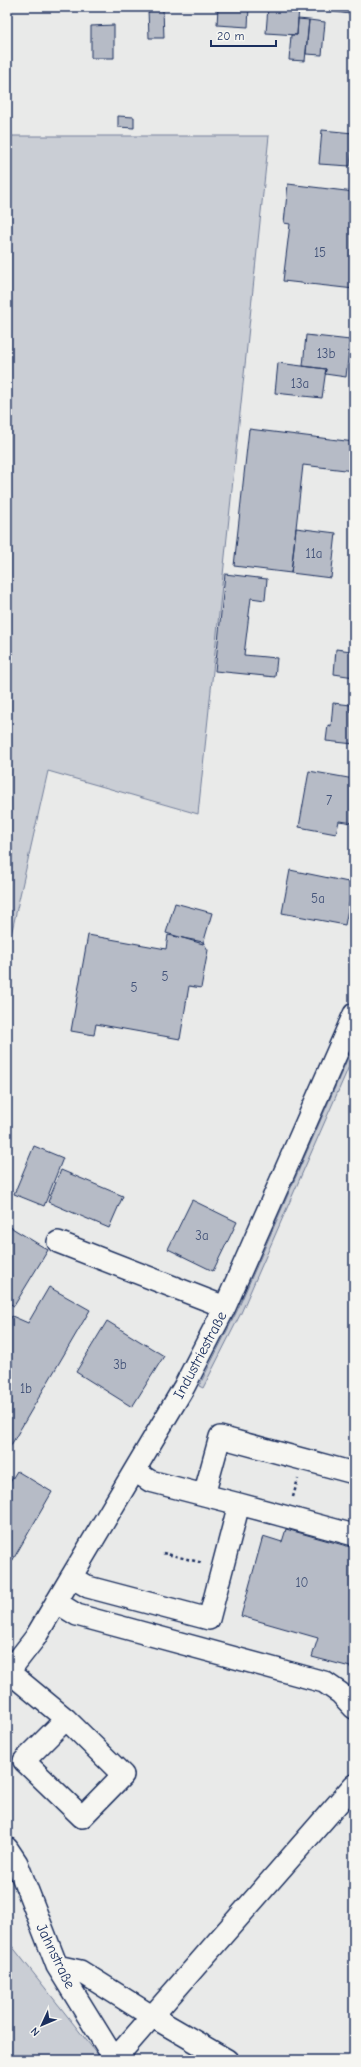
<svg xmlns="http://www.w3.org/2000/svg" width="361" height="2067" font-family="'Comic Neue',sans-serif">
<style>
.green{fill:#caced5;stroke:#727e9a}
.building{fill:#b6bbc6;stroke:#1b2f5e}
.lines{fill:none;stroke-linecap:round;stroke-linejoin:round}
.minor-casing{stroke:#1b2f5e;stroke-width:24}
.path{stroke:#1b2f5e;stroke-width:2.5;stroke-dasharray:3 3;stroke-linecap:butt}
.minor{stroke:#f6f6f2;stroke-width:21}
.labels{text-anchor:middle;dominant-baseline:central;stroke-width:4;stroke-linejoin:round;paint-order:stroke}
.number-label{font-size:13px;fill:#425278}
.street-label{font-size:15px;fill:#1b2f5e;stroke:#f6f6f2}
</style>
<rect width="100%" height="100%" fill="#e9eae9"/>
<filter id="ink" filterUnits="userSpaceOnUse"><feTurbulence type="fractalNoise" baseFrequency=".025" numOctaves="2"/><feDisplacementMap in="SourceGraphic" scale="8" xChannelSelector="R" yChannelSelector="G"/><feConvolveMatrix kernelMatrix="1 2 1 2 8 2 1 2 1" color-interpolation-filters="sRGB"/></filter>
<g filter="url(#ink)">
<!-- green -->
<path class="green" d="M 7,136 L 269,136 L 198,814 L 48,771 L 7,953 Z
M 354,1044 L 354,1055 L 241,1313 L 203,1388 L 199,1386 L 237,1311 Z
M 7,1933 L 8,1941 L 102,2060 L 7,2060 Z"/>
<!-- building -->
<path class="building" d="M 218,7 L 249,7 L 248,27 L 217,25 Z
M 268,7 L 299,7 L 297,35 L 266,33 Z
M 321,7 L 350,7 L 350,14 L 321,10 Z
M 148,9 L 163,9 L 164,38 L 149,38 Z
M 298,19 L 309,20 L 305,61 L 289,60 L 291,35 L 297,35 Z
M 309,20 L 325,22 L 322,55 L 306,54 Z
M 114,25 L 114,58 L 91,58 L 91,26 Z
M 118,116 L 134,117 L 134,128 L 118,127 Z
M 322,130 L 353,133 L 350,166 L 319,164 Z
M 288,184 L 354,192 L 354,289 L 283,281 L 290,224 L 284,223 Z
M 306,335 L 350,340 L 346,377 L 325,374 L 326,369 L 303,366 Z
M 278,363 L 326,369 L 322,398 L 275,393 Z
M 249,429 L 354,442 L 354,471 L 303,465 L 291,573 L 234,566 Z
M 296,528 L 336,533 L 331,578 L 291,573 Z
M 225,574 L 267,579 L 265,600 L 251,598 L 244,655 L 277,658 L 275,677 L 215,671 Z
M 354,628 L 354,677 L 334,674 L 336,649 L 351,651 Z
M 333,703 L 351,705 L 350,711 L 354,712 L 354,744 L 326,741 L 328,725 L 331,726 Z
M 309,771 L 354,779 L 354,823 L 339,821 L 336,834 L 299,827 Z
M 290,870 L 353,883 L 345,925 L 282,913 Z
M 175,903 L 212,913 L 203,944 L 166,933 Z
M 88,935 L 166,949 L 168,935 L 203,942 L 208,950 L 201,988 L 189,986 L 180,1039 L 96,1024 L 94,1035 L 71,1031 Z
M 34,1146 L 63,1158 L 44,1206 L 14,1194 Z
M 61,1170 L 123,1196 L 109,1228 L 48,1202 Z
M 192,1200 L 237,1222 L 213,1271 L 168,1249 Z
M 7,1225 L 48,1250 L 14,1306 L 7,1302 Z
M 49,1287 L 90,1310 L 7,1452 L 7,1325 L 12,1316 L 28,1323 Z
M 107,1321 L 164,1356 L 132,1407 L 76,1372 Z
M 17,1471 L 52,1492 L 7,1570 L 7,1487 Z
M 286,1529 L 354,1548 L 354,1668 L 312,1657 L 318,1638 L 241,1616 L 263,1536 L 282,1542 Z"/>
<g class="lines">
<defs>
<path id="minor" d="M 58,1242 L 225,1307
M 204,1495 L 220,1437 L 354,1473
M 239,1504 L 354,1535
M 71,1577 L 88,1587 L 209,1619 L 239,1504 L 150,1481 L 135,1471
M 56,1602 L 77,1615 L 324,1682 L 340,1693 L 354,1708
M 9,1672 L 66,1719 L 123,1775 L 82,1817 L 24,1761 L 66,1719
M 7,1674 L 35,1638 L 184,1387 L 225,1307 L 354,1014
M 7,1848 L 17,1863 L 57,1966 L 115,2060
M 57,1966 L 80,1971 L 153,2017 L 227,2060
M 114,2060 L 354,1785"/>
</defs>
<!-- minor casing -->
<use href="#minor" class="minor-casing"/>
<!-- path -->
<path class="path" d="M 293,1497 L 298,1479
M 163,1553 L 203,1563"/>
<!-- minor -->
<use href="#minor" class="minor"/>
</g>
</g>
<g class="labels">
<!-- number labels -->
<g class="number-label">
<text x="320" y="252">15</text>
<text x="326" y="353">13b</text>
<text x="300" y="383">13a</text>
<text x="314" y="553">11a</text>
<text x="329" y="800">7</text>
<text x="318" y="898">5a</text>
<text x="165" y="976">5</text>
<text x="134" y="987">5</text>
<text x="202" y="1235">3a</text>
<text x="120" y="1364">3b</text>
<text x="26" y="1388">1b</text>
<text x="302" y="1582">10</text>
</g>
<!-- street labels -->
<g class="street-label">
<text transform="translate(200 1355) rotate(-62)">Industriestraße</text>
<text transform="translate(56 1956) rotate(64)">Jahnstraße</text>
</g>
</g>
<!-- margin -->
<rect width="361" height="2067" fill="none" stroke="#f6f6f2" stroke-width="24"/>
<rect x="12" y="12" width="337" height="2043" fill="none" stroke="#1b2f5e" stroke-width="1.5" filter="url(#ink)"/>
<!-- north arrow -->
<g transform="translate(42 2025) rotate(226)" stroke="#f6f6f2" stroke-width="3" paint-order="stroke">
<path d="M0-3L7 15L0 10L-7 15Z" fill="#1b2f5e"/>
<text y="-6" font-size="11" font-weight="bold" text-anchor="middle" fill="#1b2f5e">N</text>
</g>
<!-- scale -->
<path d="M211 40v6h65v-6" fill="none" stroke="#1b2f5e" stroke-width="2"/>
<text x="217" y="40" font-size="12" fill="#1b2f5e" stroke="#f6f6f2" stroke-width="3" paint-order="stroke">20 m</text>
</svg>
